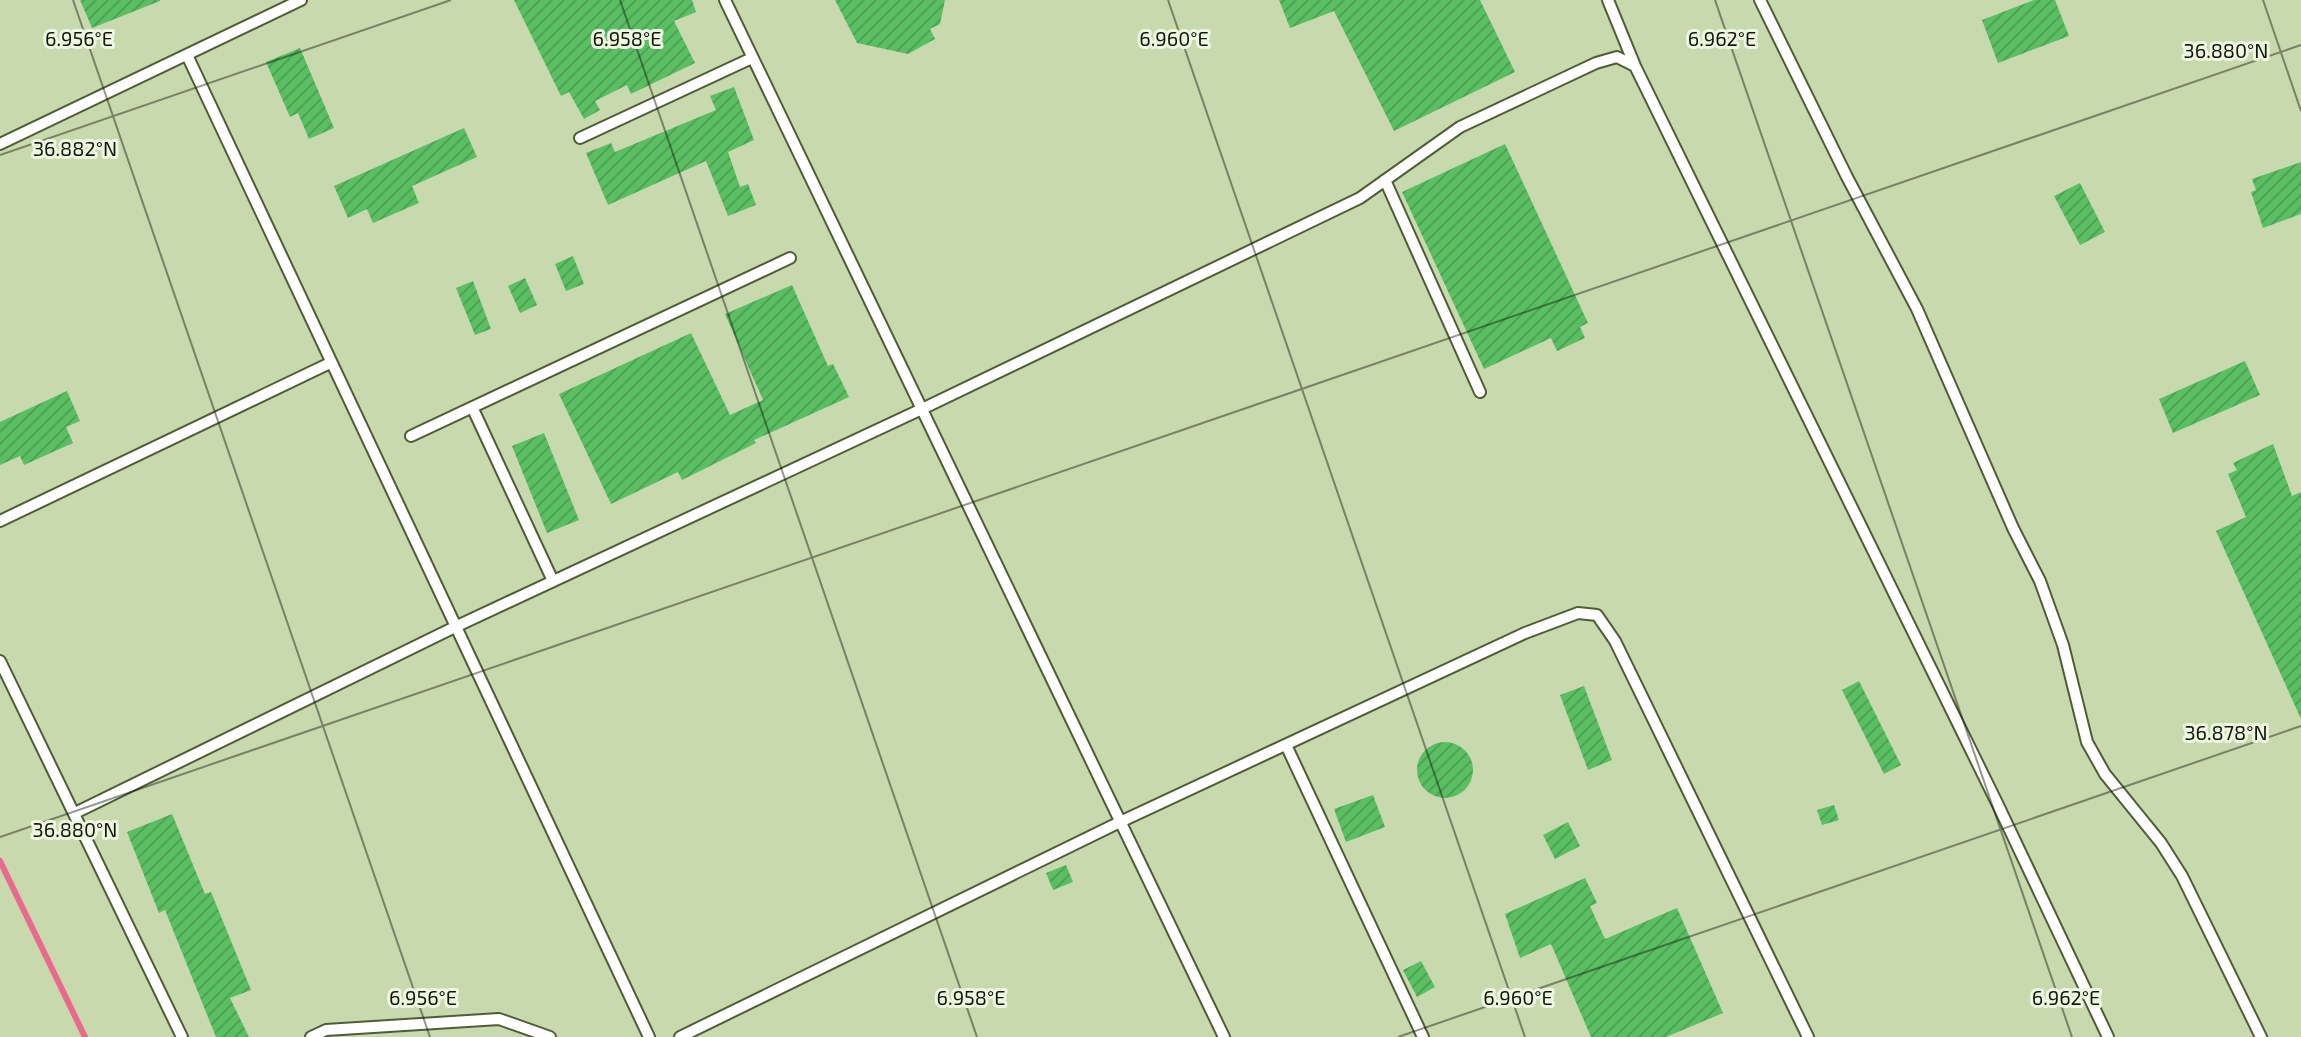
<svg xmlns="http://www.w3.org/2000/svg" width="2301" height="1037" font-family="'Exo 2',sans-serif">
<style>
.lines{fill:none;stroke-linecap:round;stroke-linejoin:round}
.stream{stroke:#ea6a8d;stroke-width:6}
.building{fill:url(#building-hatch)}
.lane-casing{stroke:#4f5d37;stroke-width:14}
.lane{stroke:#fff;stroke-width:10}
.ticks{fill:none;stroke:#121808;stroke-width:2;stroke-opacity:0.45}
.ticks-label{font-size:20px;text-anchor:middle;fill:#121808;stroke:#edf6e0;stroke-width:6;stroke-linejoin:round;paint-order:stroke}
</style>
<defs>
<pattern id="building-hatch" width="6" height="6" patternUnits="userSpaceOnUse" patternTransform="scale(2)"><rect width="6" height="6" fill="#5abf62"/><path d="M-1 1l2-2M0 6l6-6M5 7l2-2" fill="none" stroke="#4da354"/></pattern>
</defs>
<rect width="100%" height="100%" fill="#c8d9ae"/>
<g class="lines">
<!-- stream -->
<path class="stream" d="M 0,861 L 85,1037"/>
</g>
<!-- building -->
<path class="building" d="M 80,0 L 160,0 L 160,1 L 92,28 Z
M 514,0 L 692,0 L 696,12 L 674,21 L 695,63 L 631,94 L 627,85 L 595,101 L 600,110 L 584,119 L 569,92 L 561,96 Z
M 835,0 L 945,0 L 940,24 L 930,29 L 935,39 L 908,54 L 857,43 Z
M 1279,0 L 1480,0 L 1515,72 L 1394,131 L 1334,11 L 1290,28 Z
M 2034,0 L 2055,0 L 2069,36 L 1998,63 L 1982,20 Z
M 300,48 L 334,128 L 309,139 L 298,113 L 290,117 L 266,62 Z
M 734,87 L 754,140 L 728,152 L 740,187 L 748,184 L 756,205 L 728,216 L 706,161 L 608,205 L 586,153 L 611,143 L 615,152 L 716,110 L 710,96 Z
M 464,128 L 477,157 L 412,186 L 419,203 L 373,223 L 367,209 L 348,218 L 334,186 Z
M 1505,144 L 1588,323 L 1580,327 L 1585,338 L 1557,351 L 1551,338 L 1484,369 L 1402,192 Z
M 2301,162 L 2301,214 L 2263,228 L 2251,192 L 2256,190 L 2252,179 Z
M 2080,183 L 2105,232 L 2080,245 L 2054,196 Z
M 573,256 L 584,284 L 566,291 L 555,264 Z
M 525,278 L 537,305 L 520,313 L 508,286 Z
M 473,281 L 491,329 L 475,335 L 456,288 Z
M 792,285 L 828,366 L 833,364 L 849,397 L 754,440 L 756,443 L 682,480 L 678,472 L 611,504 L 559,394 L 691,333 L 730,415 L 763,400 L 725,314 Z
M 2245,361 L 2260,395 L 2173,433 L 2159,399 Z
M 67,391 L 80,421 L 66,427 L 73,443 L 24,465 L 20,456 L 0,465 L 0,422 Z
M 544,433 L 579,520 L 547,533 L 512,446 Z
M 2273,444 L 2292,496 L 2301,492 L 2301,719 L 2216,531 L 2246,517 L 2228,474 L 2237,470 L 2233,463 Z
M 1859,681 L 1901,765 L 1884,774 L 1842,690 Z
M 1584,686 L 1612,760 L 1588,770 L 1560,695 Z
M1417 770a28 28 0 1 1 56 0a28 28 0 1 1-56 0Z
M 1373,795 L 1385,827 L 1346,842 L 1334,809 Z
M 1834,805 L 1839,820 L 1822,825 L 1817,810 Z
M 172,814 L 205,894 L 211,892 L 251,990 L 230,998 L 249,1037 L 216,1037 L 165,910 L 159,913 L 127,832 Z
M 1568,822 L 1580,846 L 1555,859 L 1543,835 Z
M 1066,865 L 1073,882 L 1053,890 L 1046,873 Z
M 1585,878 L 1597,903 L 1590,906 L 1605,939 L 1677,908 L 1723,1013 L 1666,1037 L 1591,1037 L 1551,944 L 1520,958 L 1505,914 Z
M 1421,961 L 1435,987 L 1417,997 L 1403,970 Z"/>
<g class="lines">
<defs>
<path id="lane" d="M 725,0 L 1224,1037
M 1608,0 L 1635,66 L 1998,805 L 2108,1037
M 1760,0 L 1847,177 L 1917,309 L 2013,528 L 2040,581 L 2063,645 L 2087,742 L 2105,774 L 2161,843 L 2182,876 L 2261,1037
M 187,55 L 649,1037
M 580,138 L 752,58
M 0,144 L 301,0
M 1385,180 L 1480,392
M 473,409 L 553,581
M 411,436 L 790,258
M 0,521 L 330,363
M 0,661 L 182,1037
M 1286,745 L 1423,1037
M 75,813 L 455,627 L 924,408 L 1360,198 L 1460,127 L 1596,63 L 1617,57 L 1635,66
M 311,1037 L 326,1030 L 499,1019 L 550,1037
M 680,1037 L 1120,822 L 1525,633 L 1578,613 L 1597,615 L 1615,641 L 1808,1037"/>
</defs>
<!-- lane casing -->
<use href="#lane" class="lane-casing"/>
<!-- lane -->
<use href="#lane" class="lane"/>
</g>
<!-- ticks -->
<path class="ticks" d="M 73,0 L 430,1037M 620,0 L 977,1037M 1168,0 L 1525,1037M 1715,0 L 2072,1037M 2263,0 L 2301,111M 0,155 L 451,0M 0,837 L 2301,45M 1398,1037 L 2301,726"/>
<g class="ticks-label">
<text x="1722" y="46">6.962°E</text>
<text x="79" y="46">6.956°E</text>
<text x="627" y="46">6.958°E</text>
<text x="1174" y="46">6.960°E</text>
<text x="2226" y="58">36.880°N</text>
<text x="75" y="156">36.882°N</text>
<text x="2226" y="740">36.878°N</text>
<text x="75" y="837">36.880°N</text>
<text x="423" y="1005">6.956°E</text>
<text x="971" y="1005">6.958°E</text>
<text x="1518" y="1005">6.960°E</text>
<text x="2066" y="1005">6.962°E</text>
</g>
</svg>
